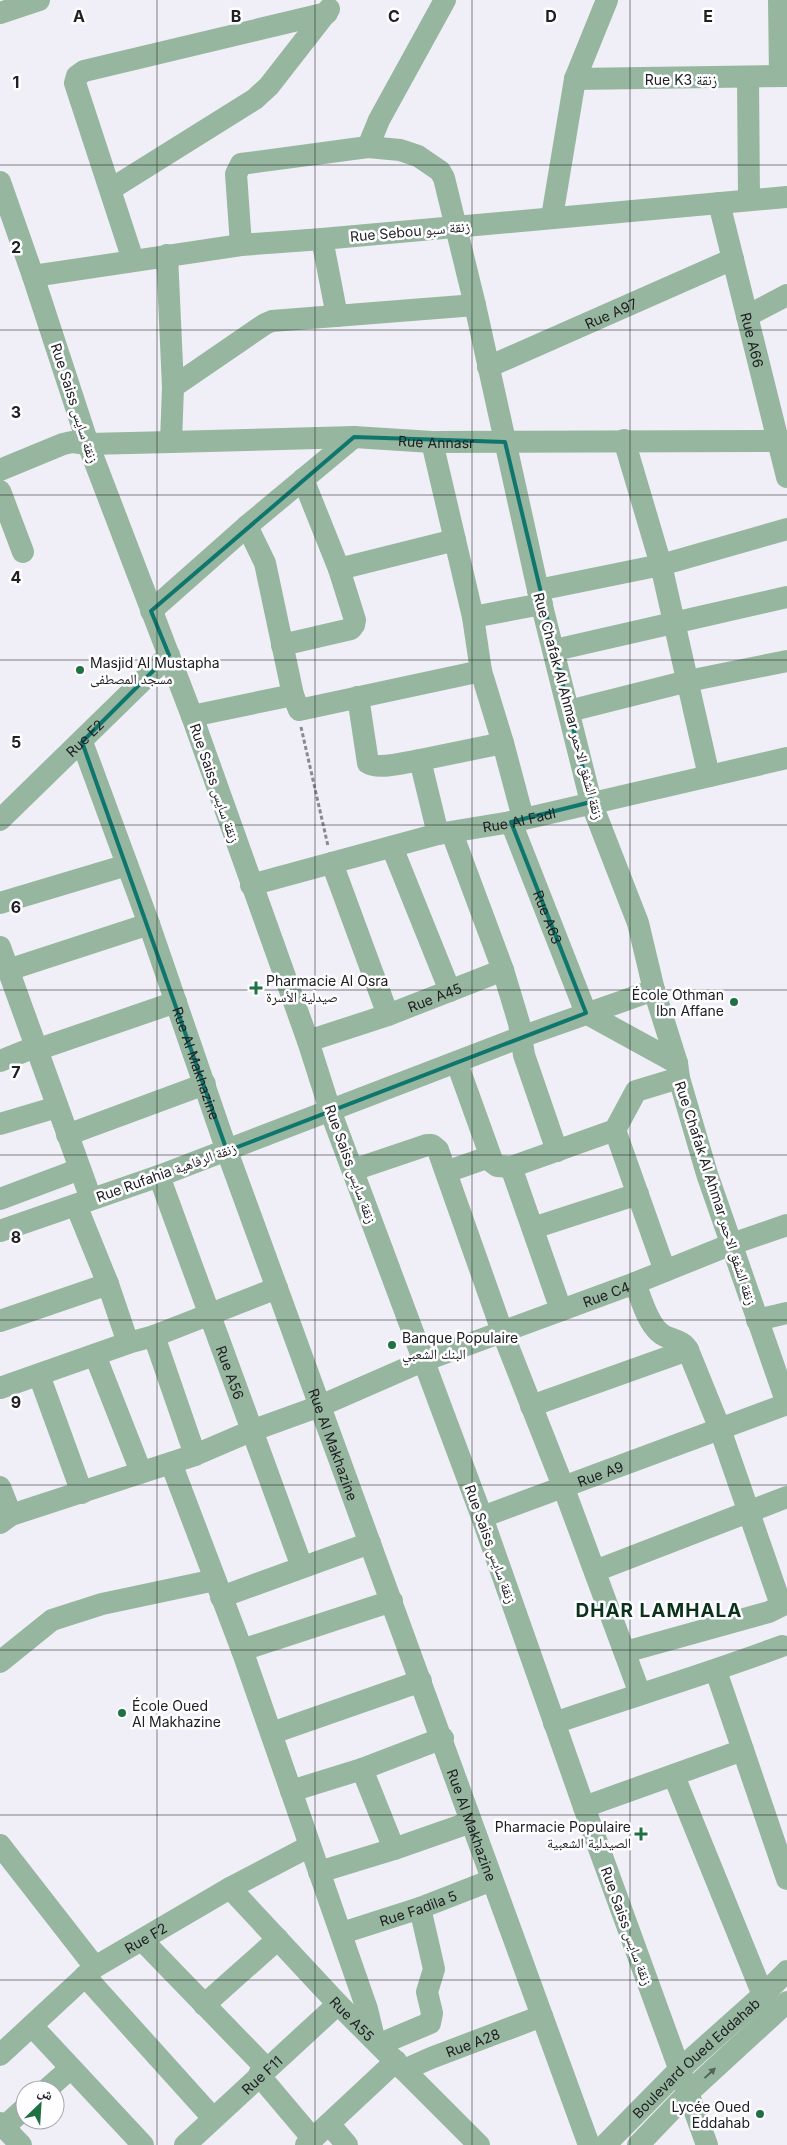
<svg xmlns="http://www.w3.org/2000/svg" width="787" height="2145" font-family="Inter,'Noto Naskh Arabic',sans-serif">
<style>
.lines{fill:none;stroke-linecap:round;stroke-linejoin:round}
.path{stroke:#8a898f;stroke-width:3;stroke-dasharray:4 2.5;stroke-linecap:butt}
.minor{stroke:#96b69f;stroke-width:22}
.oneway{fill:#55645b}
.marked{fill:none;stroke:#0f766e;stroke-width:4;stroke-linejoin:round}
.grid{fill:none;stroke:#202023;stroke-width:1;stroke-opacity:0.55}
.poi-dot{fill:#1f7142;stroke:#fefdff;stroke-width:2}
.labels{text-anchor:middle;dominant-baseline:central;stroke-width:5;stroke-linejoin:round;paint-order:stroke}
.street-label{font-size:14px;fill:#202023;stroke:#fefdff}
.poi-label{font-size:14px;fill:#202023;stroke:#fefdff;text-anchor:start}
.district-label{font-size:19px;font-weight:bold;letter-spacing:1px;fill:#0b321b;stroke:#fefdff}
.grid-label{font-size:16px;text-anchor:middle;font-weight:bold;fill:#202023;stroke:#fefdff;stroke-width:5;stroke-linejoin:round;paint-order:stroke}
</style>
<rect width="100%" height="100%" fill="#f0eff7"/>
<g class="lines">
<!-- path -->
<path class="path" d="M 301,727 L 328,846"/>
<!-- minor -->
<g class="minor">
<path d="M 779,0 L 780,76"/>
<path d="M 0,13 L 39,0"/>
<path d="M 748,78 L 749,200"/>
<path d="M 575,79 L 787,76"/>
<path d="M 368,147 L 379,120 L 445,0"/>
<path d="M 0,182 L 33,276 L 88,444 L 192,716 L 308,1041 L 330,1110 L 482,1517 L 584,1807 L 707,2145"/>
<path d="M 111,189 L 255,99 L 269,86 L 329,9"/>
<path id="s1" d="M 719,203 L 787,477"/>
<path d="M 552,217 L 575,79 L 607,0"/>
<path d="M 322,239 L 337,316"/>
<path d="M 241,245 L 236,174 L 241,164 L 368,147 L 400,150 L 418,156 L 440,171 L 444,178 L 475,305 L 538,590 L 591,802 L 638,923 L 654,990 L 677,1063 L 679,1078 L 707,1174 L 787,1404"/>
<path d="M 167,255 L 173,387 L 171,442"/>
<path d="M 133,260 L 75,83 L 77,76 L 84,71 L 327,13"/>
<path d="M 33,276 L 241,245 L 322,239 L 787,197"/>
<path d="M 747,316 L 787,295"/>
<path id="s2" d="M 488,367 L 733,259"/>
<path d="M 173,387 L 265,324 L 272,321 L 475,305"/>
<path d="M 624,440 L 661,565 L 709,776"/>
<path d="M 432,442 L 473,617 L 481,671 L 503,743 L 523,818"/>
<path id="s3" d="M 0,470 L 63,444 L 72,442 L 88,444 L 171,442 L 354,437 L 432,442 L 787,441"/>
<path d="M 0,491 L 23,552"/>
<path d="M 247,526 L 265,563 L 293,695 L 299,710 L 481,671"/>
<path d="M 339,569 L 455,540"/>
<path d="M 538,590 L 661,565 L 787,529"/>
<path d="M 151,611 L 247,526 L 354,437"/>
<path d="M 473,617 L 542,604"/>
<path d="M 282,645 L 351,629 L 354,625 L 355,620 L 339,569 L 303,479"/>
<path d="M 555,650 L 787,597"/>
<path d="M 358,697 L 368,763 C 378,770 408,762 420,760"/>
<path d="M 569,711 L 688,681 L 787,661"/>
<path d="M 192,716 L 293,695"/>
<path id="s4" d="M 82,742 L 149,924 L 227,1151 L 589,2145"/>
<path id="s5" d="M 0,820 L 169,655"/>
<path id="s6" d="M 511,822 L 586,1013 L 677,1063"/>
<path d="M 452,833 L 503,970 L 519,1023 L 524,1055 L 557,1151"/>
<path d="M 438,834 L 420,760 L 503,743"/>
<path d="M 392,847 L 450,991"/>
<path d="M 332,863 L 388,1015"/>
<path id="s7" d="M 251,885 L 438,834 L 511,822 L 787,758"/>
<path d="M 0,903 L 127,865"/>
<path d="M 0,947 L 91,1199"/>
<path d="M 8,970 L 149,924"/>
<path id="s8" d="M 308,1041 L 388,1015 L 503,970"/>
<path d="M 36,1050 L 176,1002"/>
<path d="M 0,1061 L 35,1047"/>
<path d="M 457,1063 L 493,1163 L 497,1166 L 511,1167 L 615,1130 L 636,1091 L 679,1078"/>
<path d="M 0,1124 L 57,1107"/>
<path d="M 615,1130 L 665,1271"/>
<path d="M 67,1135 L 205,1084"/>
<path d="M 511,1167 L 561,1310"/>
<path d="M 353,1170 L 427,1145 L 432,1145 L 438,1150 L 502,1331 L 563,1486 L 640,1694"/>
<path d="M 446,1172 L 489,1157"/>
<path id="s9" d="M 159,1176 L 302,1567"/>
<path d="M 0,1199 L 80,1169"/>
<path d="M 76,1205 L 108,1284"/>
<path d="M 533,1228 L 638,1194"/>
<path d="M 0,1231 L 159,1176 L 521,1037 L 654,990"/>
<path d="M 635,1283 C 641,1298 647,1322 659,1332 C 668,1341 682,1338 688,1350 L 720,1429 L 781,1605"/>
<path d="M 757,1320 L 787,1313"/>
<path d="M 0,1321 L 108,1284 L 128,1343"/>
<path d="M 154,1336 L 195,1455"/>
<path d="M 95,1355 L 141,1472"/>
<path d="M 39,1375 L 82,1493"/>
<path d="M 0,1388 L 128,1343 L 154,1336 L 277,1288"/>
<path d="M 531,1406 L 688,1350"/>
<path d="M 171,1463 L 242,1650 L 367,2009 L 374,2038"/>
<path d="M 0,1487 L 11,1515"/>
<path id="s10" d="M 482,1517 L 787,1404"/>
<path id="s11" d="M 0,1523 L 11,1515 L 195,1455 L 251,1431 L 320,1406 L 423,1361 L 635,1283 L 732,1244 L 787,1225"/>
<path d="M 595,1571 L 787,1497"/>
<path d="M 221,1597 L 370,1543"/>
<path d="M 242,1650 L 392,1601"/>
<path d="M 625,1652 L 769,1612 L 787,1603"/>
<path d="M 0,1662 L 52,1620 L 102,1604 L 215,1580"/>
<path d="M 716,1671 L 787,1879"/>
<path d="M 554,1723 C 630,1697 707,1674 782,1646"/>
<path d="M 272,1733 L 421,1681"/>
<path d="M 362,1769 L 394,1849"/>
<path d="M 674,1776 L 763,1995"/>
<path d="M 291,1791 L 362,1769 L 443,1738"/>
<path d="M 584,1807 L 743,1750"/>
<path d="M 0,1845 L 95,1967"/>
<path d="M 319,1872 L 394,1849 L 471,1822"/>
<path id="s12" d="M 230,1888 L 338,2004 L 479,2145"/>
<path id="s13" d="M 342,1933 L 420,1908 L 492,1880"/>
<path d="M 142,1940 L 266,2068"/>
<path d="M 85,1976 L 213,2118"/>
<path d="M 204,2005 L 278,1939"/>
<path d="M 32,2026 L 143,2145"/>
<path d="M 380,2044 L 430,2023 L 432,2013 L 427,1992 L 434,1969 L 420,1908"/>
<path id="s14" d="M 0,2055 L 95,1967 L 230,1888 L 310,1846"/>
<path id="s15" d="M 404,2070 L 431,2058 L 542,2016"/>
<path d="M 259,2075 L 313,2139"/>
<path d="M 46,2090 L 71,2068"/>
<path d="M 0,2123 L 21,2145"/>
<path d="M 329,2124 L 347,2145"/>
<path d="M 4,2127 L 25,2108"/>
<path id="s16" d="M 185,2145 L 338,2004"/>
<path d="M 306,2145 L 396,2061"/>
<path id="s17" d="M 605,2145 L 679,2070 L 763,1995 L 787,1971"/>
<path d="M 638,2145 L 688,2093 L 787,2002"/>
</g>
</g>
<!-- one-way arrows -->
<defs><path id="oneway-solid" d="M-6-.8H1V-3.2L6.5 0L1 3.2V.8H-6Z" transform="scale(1.25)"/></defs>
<use class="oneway" href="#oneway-solid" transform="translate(710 2073) rotate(-43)"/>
<!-- marked area -->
<path class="marked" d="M 354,437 L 505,442 L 591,802 L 511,822 L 586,1013 L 227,1151 L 82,742 L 169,655 L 151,611 Z"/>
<!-- grid -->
<path class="grid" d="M 157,0 L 157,2145M 315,0 L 315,2145M 472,0 L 472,2145M 630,0 L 630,2145M 0,165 L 787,165M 0,330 L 787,330M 0,495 L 787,495M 0,660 L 787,660M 0,825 L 787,825M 0,990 L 787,990M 0,1155 L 787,1155M 0,1320 L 787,1320M 0,1485 L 787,1485M 0,1650 L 787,1650M 0,1815 L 787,1815M 0,1980 L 787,1980"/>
<!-- markers -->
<g class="poi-dot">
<circle cx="80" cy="670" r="5"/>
<path d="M253.5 980.5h5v5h5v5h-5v5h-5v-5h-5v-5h5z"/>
<circle cx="734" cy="1002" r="5"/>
<circle cx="392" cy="1345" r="5"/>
<circle cx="122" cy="1713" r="5"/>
<path d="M638.5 1826.5h5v5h5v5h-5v5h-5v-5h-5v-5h5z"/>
<circle cx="760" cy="2114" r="5"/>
</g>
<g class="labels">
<!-- street labels -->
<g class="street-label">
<text x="681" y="79">Rue K3 زنقة</text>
<text transform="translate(410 231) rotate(-5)">Rue Sebou زنقة سبو</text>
<text stroke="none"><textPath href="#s2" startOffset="134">Rue A97</textPath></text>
<text stroke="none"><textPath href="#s1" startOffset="141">Rue A66</textPath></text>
<text transform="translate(75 403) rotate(72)">Rue Saiss زنقة سايس</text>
<text stroke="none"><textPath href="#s3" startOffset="442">Rue Annasr</textPath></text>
<text transform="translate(569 706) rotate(75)">Rue Chafak Al Ahmar زنقة الشفق الاحمر</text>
<text stroke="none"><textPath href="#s5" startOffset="118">Rue E2</textPath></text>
<text transform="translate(215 783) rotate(71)">Rue Saiss زنقة سايس</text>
<text stroke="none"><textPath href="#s7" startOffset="276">Rue Al Fadl</textPath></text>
<text stroke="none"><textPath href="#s6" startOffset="102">Rue A63</textPath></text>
<text stroke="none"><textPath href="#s8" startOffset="134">Rue A45</textPath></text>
<text stroke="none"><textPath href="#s4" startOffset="341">Rue Al Makhazine</textPath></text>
<text transform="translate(351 1164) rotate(70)">Rue Saiss زنقة سايس</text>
<text transform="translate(166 1172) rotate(-20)">Rue Rufahia زنقة الرفاهية</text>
<text transform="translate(716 1193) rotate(72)">Rue Chafak Al Ahmar زنقة الشفق الاحمر</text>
<text stroke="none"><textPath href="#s11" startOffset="649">Rue C4</textPath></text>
<text stroke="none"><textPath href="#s9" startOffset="209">Rue A56</textPath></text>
<text stroke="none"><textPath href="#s4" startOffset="746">Rue Al Makhazine</textPath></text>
<text stroke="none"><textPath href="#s10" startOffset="126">Rue A9</textPath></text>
<text transform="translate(491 1544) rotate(70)">Rue Saiss زنقة سايس</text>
<text stroke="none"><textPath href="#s4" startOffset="1151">Rue Al Makhazine</textPath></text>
<text stroke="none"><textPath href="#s13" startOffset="80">Rue Fadila 5</textPath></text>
<text transform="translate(627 1926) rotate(70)">Rue Saiss زنقة سايس</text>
<text stroke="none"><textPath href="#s14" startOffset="188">Rue F2</textPath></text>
<text stroke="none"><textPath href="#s12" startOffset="179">Rue A55</textPath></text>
<text stroke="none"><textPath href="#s15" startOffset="74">Rue A28</textPath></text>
<text stroke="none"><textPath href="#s17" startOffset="126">Boulevard Oued Eddahab</textPath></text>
<text stroke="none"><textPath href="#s16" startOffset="104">Rue F11</textPath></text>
</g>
<!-- poi labels -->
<g class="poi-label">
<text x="90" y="662">Masjid Al Mustapha<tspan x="90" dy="16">مسجد المصطفى</tspan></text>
<text x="266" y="980">Pharmacie Al Osra<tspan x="266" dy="16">صيدلية الأسرة</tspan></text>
<text x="724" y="994" text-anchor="end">École Othman<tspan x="724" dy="16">Ibn Affane</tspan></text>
<text x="402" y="1337">Banque Populaire<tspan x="402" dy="16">البنك الشعبي</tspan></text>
<text x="132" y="1705">École Oued<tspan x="132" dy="16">Al Makhazine</tspan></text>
<text x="631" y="1826" text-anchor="end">Pharmacie Populaire<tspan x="631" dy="16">الصيدلية الشعبية</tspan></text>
<text x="750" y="2106" text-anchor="end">Lycée Oued<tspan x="750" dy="16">Eddahab</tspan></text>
</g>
<!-- district labels -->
<g class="district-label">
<text x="659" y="1610">DHAR LAMHALA</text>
</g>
</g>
<g class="grid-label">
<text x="79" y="22">A</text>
<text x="236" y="22">B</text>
<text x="394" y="22">C</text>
<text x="551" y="22">D</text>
<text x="708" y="22">E</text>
<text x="16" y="88">1</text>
<text x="16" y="253">2</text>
<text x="16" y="418">3</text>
<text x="16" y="583">4</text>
<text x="16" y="748">5</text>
<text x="16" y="913">6</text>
<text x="16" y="1078">7</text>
<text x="16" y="1243">8</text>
<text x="16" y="1408">9</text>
</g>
<!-- north arrow -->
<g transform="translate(40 2105) rotate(25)"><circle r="24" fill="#fefdff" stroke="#a5a5a7"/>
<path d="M0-4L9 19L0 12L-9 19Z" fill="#1f7142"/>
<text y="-8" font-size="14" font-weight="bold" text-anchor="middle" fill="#202023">ش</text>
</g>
</svg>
